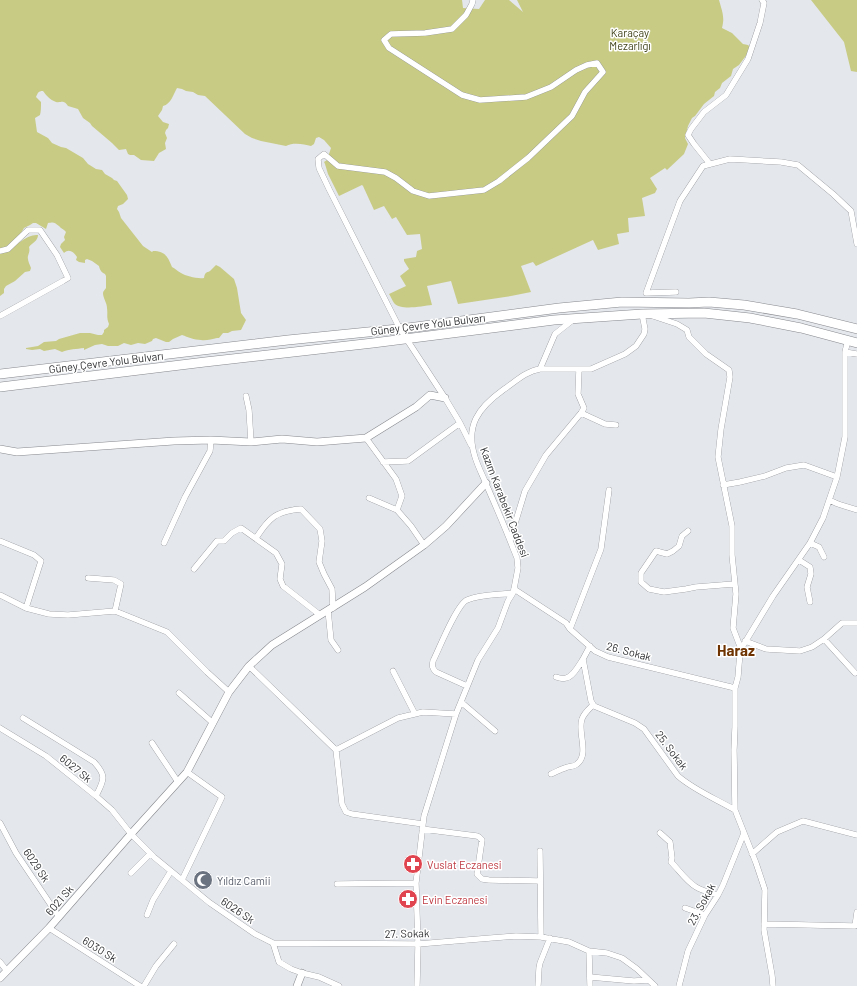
<svg xmlns="http://www.w3.org/2000/svg" width="857" height="986" font-family="Barlow,sans-serif">
<style>
.green{fill:#c8cb84}
.lines{fill:none;stroke-linecap:round;stroke-linejoin:round}
.minor-casing{stroke:#86888d;stroke-width:6}
.tertiary-casing{stroke:#86888d;stroke-width:8}
.trunk-casing{stroke:#86888d;stroke-width:10}
.minor{stroke:#fff;stroke-width:5.5}
.tertiary{stroke:#fff;stroke-width:7}
.trunk{stroke:#fff;stroke-width:9}
.labels{text-anchor:middle;dominant-baseline:central;stroke-width:3;stroke-linejoin:round;paint-order:stroke}
.park-label{font-size:11px;fill:#3e4016;stroke:#fff}
.street-label{font-size:11px;fill:#2e2f31;stroke:#fff}
.health-label{font-size:11px;fill:#be3a42;stroke:#fff;text-anchor:start}
.worship-label{font-size:11px;fill:#5b616d;stroke:#fff;text-anchor:start}
.district-label{font-size:15px;font-weight:bold;fill:#6e3300;stroke:#fff}
</style>
<rect width="100%" height="100%" fill="#e4e7ec"/>
<!-- green -->
<path class="green" d="M 0,0 L 462,0 L 463,8 L 479,9 L 485,0 L 509,0 L 523,12 L 517,0 L 719,0 C 722,11 725,17 722,28 L 732,33 L 743,44 L 748,45 L 750,47 L 748,53 L 739,65 L 733,69 L 731,76 L 722,83 L 720,88 L 715,92 L 714,96 L 704,104 L 695,116 L 692,118 L 688,126 L 685,138 L 688,144 L 684,154 L 667,170 L 665,168 L 650,178 L 657,189 L 655,193 L 642,198 L 645,216 L 628,218 L 629,232 L 617,234 L 619,244 L 598,250 L 593,240 L 536,266 L 533,262 L 521,266 L 531,292 L 511,296 L 458,304 L 451,281 L 427,286 L 432,305 C 422,306 401,311 394,303 C 392,300 391,297 389,294 L 406,286 L 400,276 L 409,269 L 404,261 L 404,259 L 416,257 L 417,251 L 422,249 L 420,234 L 407,235 L 396,217 L 392,219 L 384,206 L 374,210 L 363,186 L 362,185 L 339,196 L 328,174 L 325,164 L 324,162 L 327,160 L 331,148 L 324,140 L 319,137 L 316,138 L 314,144 L 311,146 C 304,144 293,142 286,146 L 261,141 L 252,138 L 245,134 L 205,96 L 198,95 L 193,92 L 186,91 L 182,89 L 177,88 C 173,95 171,104 163,106 L 162,110 L 158,116 L 163,122 L 169,124 L 168,128 L 166,130 L 165,133 L 167,138 L 165,143 L 166,149 L 159,153 L 154,161 L 141,160 L 134,155 L 130,155 L 128,154 L 126,149 L 119,150 L 112,143 L 92,126 L 90,123 L 83,118 L 78,109 L 68,106 C 63,99 62,103 56,102 C 50,100 46,95 43,91 C 38,91 38,93 36,97 L 41,102 C 41,107 41,111 40,115 L 35,118 L 37,132 L 48,138 L 52,143 L 61,147 L 66,148 L 83,158 L 88,164 L 96,169 L 102,170 L 105,174 L 112,178 L 114,180 L 117,181 L 127,195 L 128,199 L 123,204 L 118,206 L 117,209 L 119,212 L 121,218 L 143,246 L 152,252 L 153,251 C 165,251 168,257 172,267 C 176,269 177,271 181,273 C 186,276 197,279 204,278 C 205,272 206,273 210,271 C 212,269 214,267 216,265 L 220,267 L 234,279 L 237,288 L 241,313 L 246,320 L 241,330 L 232,331 L 228,333 L 223,333 L 219,338 L 217,338 C 212,339 206,341 201,340 C 194,340 188,337 182,335 L 173,339 L 169,342 L 166,342 L 156,338 L 153,339 L 152,341 L 145,344 L 138,343 L 131,345 L 124,343 L 118,346 L 108,346 L 102,344 L 95,345 L 84,350 L 84,348 C 77,349 69,349 62,352 L 55,349 L 44,351 L 40,349 L 32,350 L 26,349 L 26,348 L 38,346 L 44,342 L 56,341 L 59,339 L 80,333 L 90,333 L 98,335 L 102,335 L 104,332 L 104,330 L 108,327 L 109,324 C 106,317 108,315 107,308 C 107,303 103,298 103,293 C 103,291 105,290 106,288 L 106,276 L 105,274 C 101,272 100,270 99,266 L 92,261 L 87,259 L 85,260 L 85,263 L 79,262 L 76,260 L 77,257 C 74,252 69,248 64,253 L 60,247 L 61,244 L 65,240 L 64,237 L 66,232 C 64,229 61,229 59,226 C 54,222 54,222 48,223 L 46,229 L 36,223 L 33,223 L 30,225 L 24,228 L 15,243 L 17,244 C 21,241 27,237 31,236 C 33,235 36,235 38,235 C 38,241 32,243 29,247 C 30,251 29,252 28,256 C 27,260 30,265 31,268 L 30,271 L 25,272 L 15,281 L 6,286 L 4,289 L 4,293 L 0,296 Z
M 811,0 L 857,0 L 857,72 L 851,71 L 844,42 Z"/>
<g class="lines">
<defs>
<path id="minor" d="M 710,164 L 694,144 L 688,135 L 691,129 L 704,112 L 726,95 L 748,59 L 760,23 L 764,3 L 762,0
M 0,251 L 8,249 L 28,230 L 40,230 L 57,255 L 68,278 L 63,281 L 0,316
M 676,292 L 646,293 L 680,201 L 703,166 L 730,159 L 781,162 L 798,165 L 833,194 L 851,211 L 857,244
M 653,316 L 677,324 L 687,330 L 689,337 L 706,354 L 729,370 L 730,377 L 721,429 L 718,457 L 732,526 L 732,555 L 736,594 L 733,628 L 741,649
M 845,352 L 857,354
M 540,369 L 555,334 L 574,319
M 246,396 L 249,410 L 251,442
M 581,413 L 605,424 L 616,425
M 366,438 L 396,479 L 402,496 L 397,510
M 471,445 L 460,423 L 445,398 L 400,329 L 329,189 L 319,168 L 318,159 L 324,154 L 338,166 L 385,172 L 396,178 L 413,191 L 429,196 L 484,190 L 499,181 L 528,158 L 572,116 L 585,92 L 603,72 L 597,63 L 587,65 L 576,70 L 551,87 L 526,97 L 480,100 L 462,95 L 389,48 L 384,40 L 391,34 L 425,33 L 452,29 L 466,15 L 472,4 L 473,0
M 383,462 L 408,461 L 460,423
M 723,485 L 740,482 L 765,476 L 786,468 L 804,465 L 837,477
M 369,498 L 397,510 L 411,526 L 424,545
M 829,500 L 838,504 L 857,510
M 688,531 L 682,536 L 679,546 L 673,551 L 667,554 L 656,551 L 641,573 L 641,582 L 649,589 L 664,592 L 686,589 L 696,587 L 734,584
M 256,538 C 269,518 276,511 301,509 L 320,529 L 322,541 L 319,562 L 324,574 L 332,589 L 333,608
M 510,540 L 525,491 L 546,455 L 581,413 L 584,408 L 578,394 L 579,369
M 0,541 L 34,555 L 41,561 L 26,608
M 164,543 L 185,497 L 210,451 L 211,440
M 810,543 L 819,547 L 824,557
M 799,560 L 810,567 L 811,574 L 807,587 L 810,602
M 194,569 L 217,541 L 224,541 L 232,533 L 241,528 L 276,553 L 282,564 L 280,579 L 283,586 L 320,615
M 88,578 L 114,580 L 121,584 L 115,611
M 514,589 L 566,623 L 570,629 L 595,651 L 608,657 L 735,688
M 0,595 L 26,608 L 49,614 L 68,615 L 115,611 L 167,632 L 207,672 L 229,692
M 328,610 L 331,640 L 338,650
M 570,629 L 601,549 L 609,490
M 824,639 L 855,673
M 745,641 L 766,649 L 800,651 L 812,647 L 824,639 L 842,623 L 857,623
M 590,646 L 583,659 L 591,701 L 594,706 L 635,723 L 644,729 L 678,776 C 694,790 716,799 735,810
M 249,666 L 336,750 L 342,804 L 346,812 L 352,814 L 423,824
M 393,671 L 415,714
M 556,677 C 559,678 563,679 566,678 C 573,677 579,665 583,659
M 467,686 L 436,672 C 432,668 432,666 433,661 C 439,649 457,604 467,600 C 480,594 499,595 513,593
M 179,693 L 213,723
M 461,702 L 495,731
M 23,718 L 94,762 C 107,776 104,780 96,796
M 0,728 L 46,756 L 96,796 L 112,810 L 131,834 L 154,857 L 210,903 L 255,934 L 273,943 L 279,962 L 291,969 L 302,973 L 319,977 L 339,986
M 152,743 L 178,782
M 336,750 L 398,718 L 423,712 L 456,714
M 551,774 C 556,772 561,769 565,768 C 569,766 574,767 577,764 C 590,754 577,732 582,719 C 584,713 589,709 593,705
M 0,823 L 16,853 L 59,917
M 422,829 L 477,836 L 479,837 L 482,840 L 477,874 L 482,879 L 489,880 L 540,881
M 660,833 L 670,842 L 672,858 L 671,862 C 679,870 686,881 696,887 C 703,891 711,893 718,895
M 540,851 L 541,937
M 752,854 L 777,832 L 803,821 L 857,835
M 131,873 L 150,854
M 182,880 L 222,797 L 187,772
M 337,884 L 416,883
M 685,908 L 705,915
M 147,915 L 153,900 L 171,871
M 764,924 L 855,926 L 857,912
M 49,928 L 140,986
M 273,943 L 418,944 L 491,938 L 516,936 L 541,937 L 569,942 L 589,951 L 607,953 L 622,958 L 637,969 L 655,986
M 589,951 L 590,986
M 0,962 L 7,971
M 590,977 L 634,981 L 648,980
M 144,986 L 156,966 L 174,944
M 417,986 L 418,944 L 416,883 L 424,816 L 456,714 L 478,660 L 498,628 L 508,601 L 513,593 L 514,589 L 518,568 L 517,558 L 513,548 C 505,527 496,507 487,486 C 483,476 478,467 475,457 C 465,426 478,408 503,390 C 515,382 526,371 540,369 L 591,369 L 625,354 L 636,346 L 644,334 L 645,329 L 642,314 L 644,314
M 538,986 L 539,968 L 540,963 L 550,938
M 679,986 L 688,951 L 705,915 L 718,895 L 723,885 L 744,833
M 773,986 L 772,975 L 764,930 L 765,890 L 756,863 L 735,810 L 734,750 L 735,727 L 735,688 L 738,677 L 740,652 L 741,649 L 773,596 L 810,543 L 823,518 L 837,477 L 845,437 L 845,352 L 848,340"/>
<path id="tertiary" d="M 0,449 L 17,452 L 174,441 L 211,440 L 251,442 L 282,439 L 317,442 L 366,438 L 416,407 L 430,395 L 445,398
M 0,978 L 49,928 L 131,834 L 187,772 L 229,692 L 249,666 L 272,645 L 365,587 L 424,545 L 446,526 L 486,483
M 297,986 L 302,973"/>
<path id="trunk" d="M 0,374 L 288,340 L 408,328 L 559,308 L 622,302 L 689,303 L 709,302 L 744,305 L 797,314 L 857,329
M 0,387 L 205,362 L 373,343 L 554,320 L 642,314 L 704,313 L 750,318 L 801,328 L 857,343"/>
</defs>
<!-- minor casing -->
<use href="#minor" class="minor-casing"/>
<!-- tertiary casing -->
<use href="#tertiary" class="tertiary-casing"/>
<!-- trunk casing -->
<use href="#trunk" class="trunk-casing"/>
<!-- minor -->
<use href="#minor" class="minor"/>
<!-- tertiary -->
<use href="#tertiary" class="tertiary"/>
<!-- trunk -->
<use href="#trunk" class="trunk"/>
</g>
<!-- icons -->
<defs>
<symbol id="pharmacy-disc" viewBox="-11 -11 22 22"><circle r="9.5" fill="#e0444e" stroke="#fff"/><path d="M-2-6h4v4h4v4h-4v4h-4v-4h-4v-4h4Z" fill="#fff"/></symbol>
<symbol id="mosque-disc" viewBox="-11 -11 22 22"><circle r="9.5" fill="#6b7280" stroke="#fff"/><path d="M3.5-4.9A6 6 0 1 0 3.5 4.9A5 5 0 1 1 3.5-4.9Z" fill="#fff"/></symbol>
</defs>
<g fill-rule="evenodd">
<use href="#pharmacy-disc" x="402" y="853" width="22" height="22"/>
<use href="#mosque-disc" x="192" y="869" width="22" height="22"/>
<use href="#pharmacy-disc" x="397" y="888" width="22" height="22"/>
</g>
<g class="labels">
<!-- park labels -->
<g class="park-label">
<text x="630" y="32">Karaçay<tspan x="630" dy="13">Mezarlığı</tspan></text>
</g>
<!-- street labels -->
<g class="street-label">
<text transform="translate(428 324) rotate(-7)">Güney Çevre Yolu Bulvarı</text>
<text transform="translate(106 362) rotate(-7)">Güney Çevre Yolu Bulvarı</text>
<text transform="translate(505 502) rotate(69)">Kazım Karabekir Caddesi</text>
<text transform="translate(629 651) rotate(15)">26. Sokak</text>
<text transform="translate(672 750) rotate(53)">25. Sokak</text>
<text transform="translate(76 768) rotate(39)">6027 Sk</text>
<text transform="translate(37 865) rotate(56)">6029 Sk</text>
<text transform="translate(59 900) rotate(-49)">6021 Sk</text>
<text transform="translate(701 904) rotate(-61)">23. Sokak</text>
<text transform="translate(238 910) rotate(34)">6026 Sk</text>
<text transform="translate(407 933) rotate(-1)">27. Sokak</text>
<text transform="translate(100 949) rotate(32)">6030 Sk</text>
</g>
<!-- health labels -->
<g class="health-label">
<text x="427" y="864">Vuslat Eczanesi</text>
<text x="422" y="899">Evin Eczanesi</text>
</g>
<!-- worship labels -->
<g class="worship-label">
<text x="217" y="880">Yıldız Camii</text>
</g>
<!-- district labels -->
<g class="district-label">
<text x="736" y="650">Haraz</text>
</g>
</g>
</svg>
